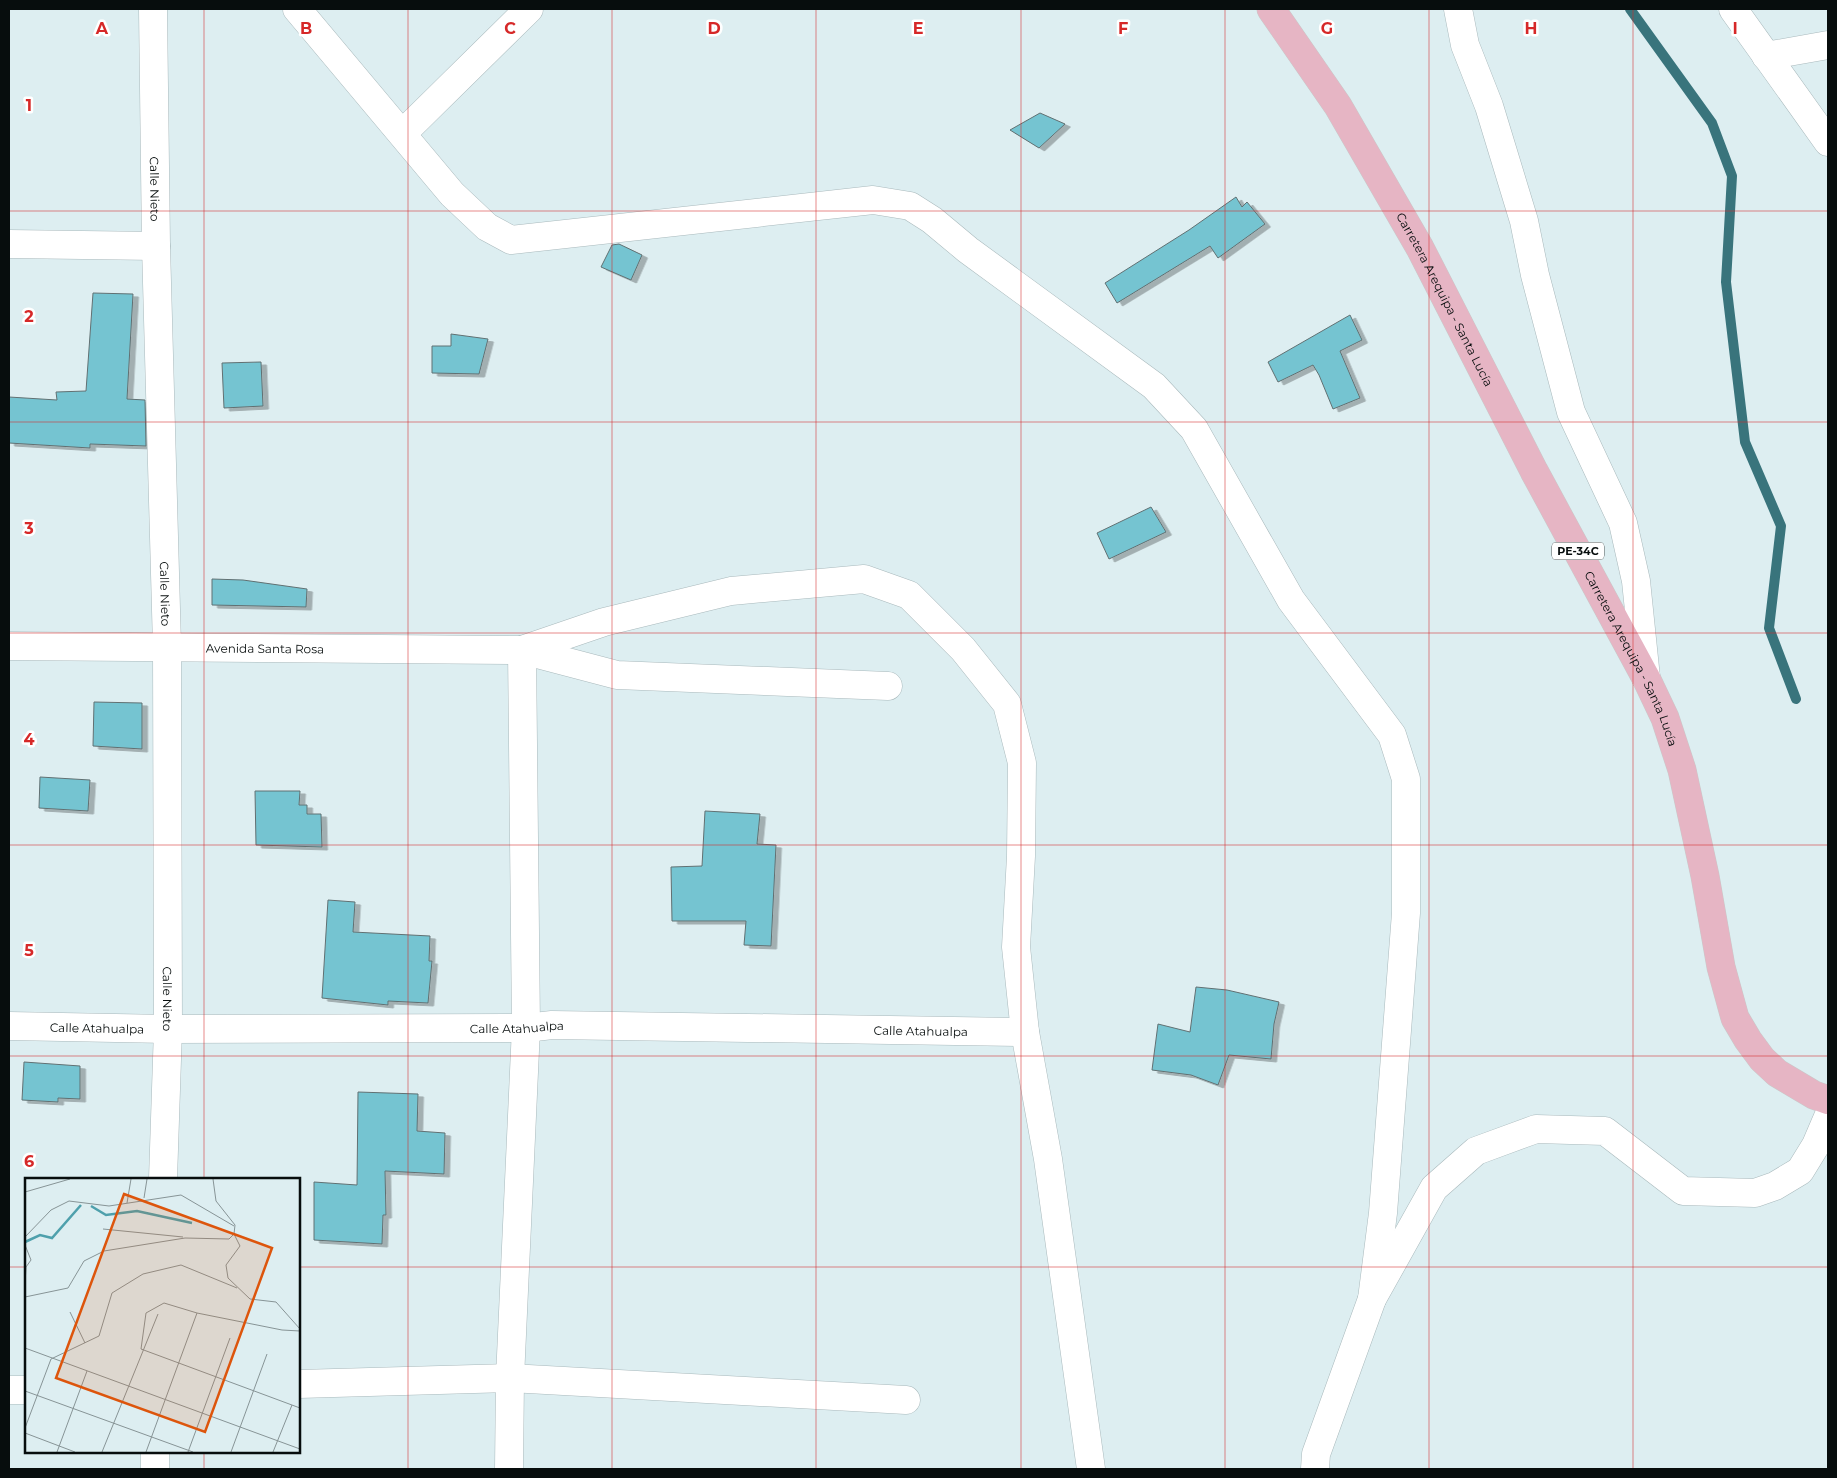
<svg xmlns="http://www.w3.org/2000/svg" width="1837" height="1478" font-family="Montserrat,sans-serif">
<style>
.lines{fill:none;stroke-linecap:round;stroke-linejoin:round}
.stream{stroke:#39747c;stroke-width:10}
.building{fill:#74c4d1;stroke:#617072;filter:url(#shadow)}
.street-casing{stroke:#a9b9bc;stroke-width:29}
.primary-casing{stroke:#c8caca;stroke-width:29}
.street{stroke:#fff;stroke-width:28}
.primary{stroke:#e6b5c4;stroke-width:28}
.grid{fill:none;stroke:#d62828;stroke-width:1;stroke-opacity:0.55}
.labels{text-anchor:middle;dominant-baseline:central;stroke-width:5;stroke-linejoin:round;paint-order:stroke}
.shield{fill:#fff;stroke:#515656;stroke-width:1}
.shield-label{font-size:11px;font-weight:bold;fill:#070d0d}
.street-label{font-size:12px;fill:#070d0d;stroke:#fff}
.inset-river{fill:none;stroke:#4ea0ac;stroke-width:2.5}
.inset-road{fill:none;stroke:#879496;stroke-width:1}
.view{fill:#dd550c;fill-opacity:0.15;stroke:#dd550c;stroke-width:2.5}
.inset-edge{fill:none;stroke:#070d0d;stroke-width:2.5}
.grid-label{font-size:16px;text-anchor:middle;font-weight:bold;fill:#d62828;stroke:#fff;stroke-width:5;stroke-linejoin:round;paint-order:stroke}
</style>
<defs>
<filter id="shadow"><feDropShadow dx="5.5" dy="3" stdDeviation="0" flood-color="#0004"/></filter>
</defs>
<rect width="100%" height="100%" fill="#ddeef1"/>
<g class="lines">
<!-- stream -->
<path class="stream" d="M 1630,9 L 1712,123 L 1732,176 L 1726,282 L 1745,442 L 1781,526 L 1769,628 L 1796,699"/>
</g>
<!-- building -->
<path class="building" d="M 1040,113 L 1065,124 L 1039,148 L 1010,130 Z
M 1236,197 L 1242,207 L 1247,202 L 1265,224 L 1218,258 L 1210,246 L 1117,303 L 1105,283 L 1189,230 Z
M 619,244 L 642,255 L 631,280 L 601,267 L 612,245 Z
M 93,293 L 133,294 L 127,399 L 145,400 L 146,446 L 90,444 L 90,448 L 9,443 L 9,397 L 57,400 L 56,392 L 86,391 Z
M 1350,315 L 1362,340 L 1340,351 L 1360,398 L 1333,409 L 1319,375 L 1313,365 L 1278,382 L 1268,362 Z
M 451,334 L 488,339 L 479,374 L 432,373 L 432,346 L 451,346 Z
M 261,362 L 263,406 L 224,408 L 222,363 Z
M 1151,507 L 1166,532 L 1109,559 L 1097,533 Z
M 212,579 L 243,580 L 307,589 L 306,607 L 212,605 Z
M 94,702 L 142,703 L 142,749 L 93,746 Z
M 40,777 L 90,780 L 88,811 L 39,808 Z
M 255,791 L 300,791 L 299,805 L 307,805 L 307,814 L 321,814 L 322,847 L 256,845 Z
M 705,811 L 760,814 L 757,844 L 776,845 L 771,946 L 744,945 L 746,921 L 672,921 L 671,867 L 702,866 Z
M 328,900 L 355,902 L 353,932 L 430,936 L 429,961 L 432,961 L 428,1003 L 388,1001 L 388,1005 L 322,998 Z
M 1196,987 L 1227,990 L 1279,1002 L 1274,1024 L 1271,1059 L 1229,1055 L 1218,1085 L 1191,1075 L 1152,1070 L 1158,1024 L 1190,1032 Z
M 24,1062 L 80,1066 L 80,1099 L 58,1098 L 58,1102 L 22,1100 Z
M 358,1092 L 418,1094 L 417,1131 L 445,1133 L 444,1174 L 385,1171 L 386,1215 L 383,1215 L 382,1244 L 314,1240 L 314,1182 L 357,1185 Z"/>
<g class="lines">
<defs>
<g id="street">
<path id="s1" d="M 153,9 L 156,246 L 167,646 L 168,1029 L 163,1179"/>
<path d="M 297,9 L 452,194 L 487,227 L 511,240 L 873,200 L 910,206 L 932,220 L 968,250 L 1154,386 L 1194,429 L 1291,600 L 1392,735 L 1406,779 L 1406,913 L 1383,1213 L 1372,1299"/>
<path d="M 1458,9 L 1465,45 L 1489,106 L 1524,221 L 1535,275 L 1571,412 L 1623,523 L 1636,581 L 1646,678"/>
<path d="M 1733,9 L 1828,142"/>
<path d="M 1766,56 L 1828,45"/>
<path d="M 403,133 L 529,9"/>
<path d="M 9,244 L 156,246"/>
<path id="s2" d="M 9,646 L 522,650 L 617,675 L 888,686"/>
<path d="M 522,650 L 604,622 L 731,591 L 864,579 L 909,595 L 963,649 L 1007,704 L 1022,763 L 1021,856 L 1016,947 L 1025,1032 L 1048,1159 L 1091,1469"/>
<path id="s3" d="M 9,1026 L 168,1029 L 526,1028 L 552,1025 L 1025,1032"/>
<path d="M 299,1384 L 510,1378 L 906,1400"/>
<path d="M 9,1390 L 26,1390"/>
<path d="M 155,1469 L 155,1452"/>
<path d="M 509,1469 L 510,1378 L 526,1028 L 522,650"/>
<path d="M 1315,1469 L 1316,1454 L 1372,1299 L 1434,1188 L 1476,1151 L 1536,1129 L 1605,1131 L 1683,1191 L 1755,1193 L 1775,1186 L 1800,1171 L 1816,1145 L 1828,1117"/>
</g>
<g id="primary">
<path id="s4" d="M 1271,9 L 1338,106 L 1420,248 L 1534,471 L 1646,678 L 1665,718 L 1682,770 L 1705,876 L 1721,967 L 1735,1018 L 1748,1040 L 1762,1059 L 1777,1073 L 1814,1095 L 1828,1100"/>
</g>
</defs>
<!-- street casing -->
<use href="#street" class="street-casing"/>
<!-- primary casing -->
<use href="#primary" class="primary-casing"/>
<!-- street -->
<use href="#street" class="street"/>
<!-- primary -->
<use href="#primary" class="primary"/>
</g>
<!-- grid -->
<path class="grid" d="M 204,9 L 204,1179M 408,9 L 408,1469M 612,9 L 612,1469M 816,9 L 816,1469M 1021,9 L 1021,1469M 1225,9 L 1225,1469M 1429,9 L 1429,1469M 1633,9 L 1633,1469M 9,211 L 1828,211M 9,422 L 1828,422M 9,633 L 1828,633M 9,845 L 1828,845M 9,1056 L 1828,1056M 9,1267 L 26,1267M 299,1267 L 1828,1267M 204,1452 L 204,1469"/>
<g class="labels">
<!-- shield labels -->
<rect class="shield" x="1552" y="542.5" width="52" height="17" rx="4"/>
<g class="shield-label">
<text x="1578" y="551">PE-34C</text>
</g>
<!-- street labels -->
<g class="street-label">
<text stroke="none"><textPath href="#s1" startOffset="180">Calle Nieto</textPath></text>
<text stroke="none"><textPath href="#s4" startOffset="339">Carretera Arequipa - Santa Lucía</textPath></text>
<text stroke="none"><textPath href="#s1" startOffset="585">Calle Nieto</textPath></text>
<text stroke="none"><textPath href="#s2" startOffset="256">Avenida Santa Rosa</textPath></text>
<text stroke="none"><textPath href="#s4" startOffset="744">Carretera Arequipa - Santa Lucía</textPath></text>
<text stroke="none"><textPath href="#s1" startOffset="990">Calle Nieto</textPath></text>
<text stroke="none"><textPath href="#s3" startOffset="508">Calle Atahualpa</textPath></text>
<text stroke="none"><textPath href="#s3" startOffset="88">Calle Atahualpa</textPath></text>
<text stroke="none"><textPath href="#s3" startOffset="912">Calle Atahualpa</textPath></text>
</g>
</g>
<!-- overview -->
<g transform="translate(25 1178)">
<rect width="275" height="275" fill="#ddeef1"/>
<path class="inset-river" d="M 66,28 L 81,37 L 112,33 L 167,45M 0,64 L 15,57 L 27,60 L 56,27"/>
<path class="inset-road" d="M 0,14 L 45,1M 119,20 L 122,1M 102,25 L 106,1M 78,51 L 158,59M 209,56 L 215,68 L 201,87 L 203,100 L 225,121 L 251,124 L 275,151M 0,59 L 26,32 L 44,23 L 84,28 L 156,17 L 209,48M 0,67 L 6,82 L 1,89 L 0,106M 0,119 L 43,110 L 59,83 L 79,73 L 160,60 L 204,61 L 209,56 L 210,47 L 191,23 L 188,1M 45,134 L 60,165M 0,170 L 275,271M 116,171 L 121,135 L 139,125 L 172,135 L 257,152 L 275,153M 116,171 L 275,230M 0,213 L 168,274M 0,250 L 26,181 L 74,158 L 87,115 L 118,96 L 156,87 L 212,110M 0,255 L 50,274M 32,274 L 62,193M 77,274 L 133,136M 121,274 L 172,135M 163,274 L 205,160M 206,274 L 242,176M 248,274 L 267,227"/>
<path class="view" d="M 99,16 L 247,70 L 180,254 L 31,200 Z"/>
<rect width="275" height="275" class="inset-edge"/>
</g>
<g class="grid-label">
<text x="102" y="34">A</text>
<text x="306" y="34">B</text>
<text x="510" y="34">C</text>
<text x="714" y="34">D</text>
<text x="918" y="34">E</text>
<text x="1123" y="34">F</text>
<text x="1327" y="34">G</text>
<text x="1531" y="34">H</text>
<text x="1735" y="34">I</text>
<text x="29" y="111">1</text>
<text x="29" y="322">2</text>
<text x="29" y="534">3</text>
<text x="29" y="745">4</text>
<text x="29" y="956">5</text>
<text x="29" y="1167">6</text>
</g>
<!-- border -->
<rect width="1837" height="1478" fill="none" stroke="#070d0d" stroke-width="20"/>
</svg>
